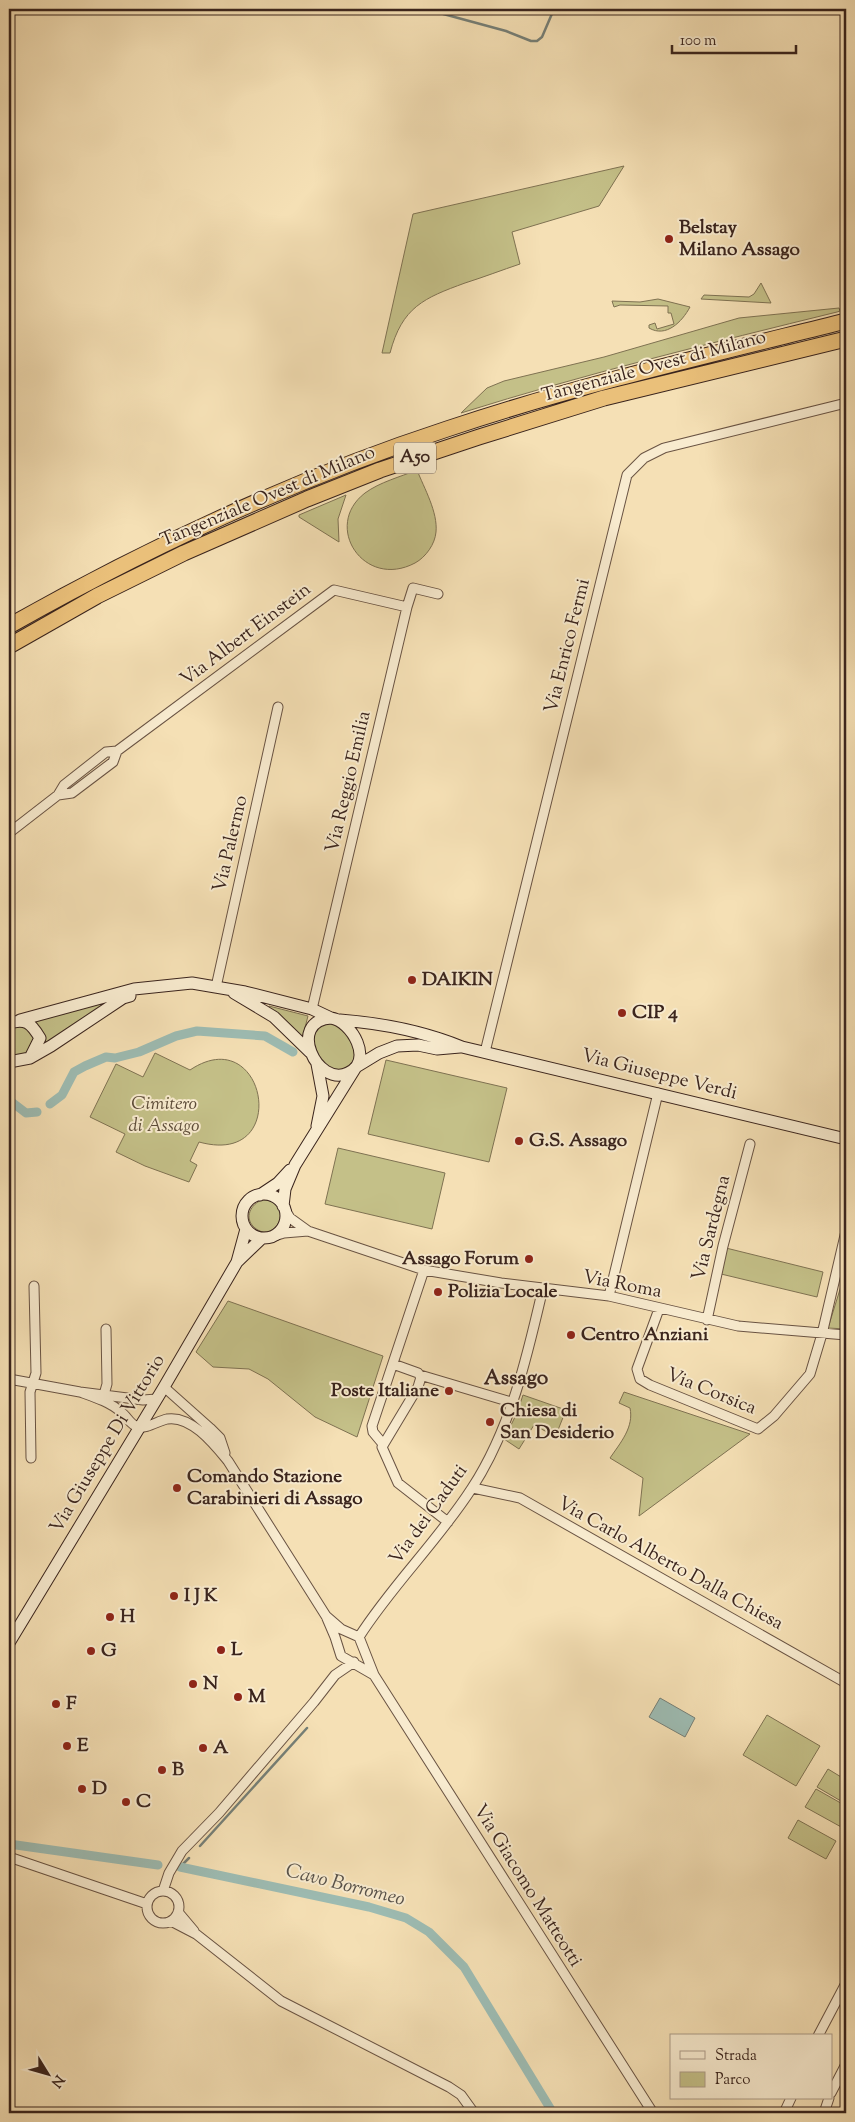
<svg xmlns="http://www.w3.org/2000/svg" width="855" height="2122" font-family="'Sorts Mill Goudy',serif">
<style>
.green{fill:#c4c088;stroke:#7f7252}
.water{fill:#9dbcb3;stroke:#757f77}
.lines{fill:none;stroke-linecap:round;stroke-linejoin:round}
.stream{stroke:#757f77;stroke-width:2.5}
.canal{stroke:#9dbcb3;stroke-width:9}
.street-casing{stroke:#695343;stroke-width:11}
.secondary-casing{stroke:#3a241d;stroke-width:13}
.highway-casing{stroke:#3a241d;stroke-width:17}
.street{stroke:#f8ebcf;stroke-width:9}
.secondary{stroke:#f8ebcf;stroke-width:11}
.highway{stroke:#eac07a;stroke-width:15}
.poi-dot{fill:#8f2418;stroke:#f8ebcf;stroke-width:2}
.labels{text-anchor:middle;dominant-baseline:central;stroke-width:4;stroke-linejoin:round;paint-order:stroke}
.shield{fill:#f8ebcf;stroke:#736052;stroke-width:1}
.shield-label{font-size:18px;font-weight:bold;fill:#3a241d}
.poi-label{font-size:19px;font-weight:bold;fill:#3a241d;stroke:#f8ebcf;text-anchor:start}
.street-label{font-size:19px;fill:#3a241d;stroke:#f8ebcf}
.park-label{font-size:19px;font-style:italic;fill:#5c4b38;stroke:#f8ebcf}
.water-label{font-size:20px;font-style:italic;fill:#58524a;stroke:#f8ebcf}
.quarter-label{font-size:21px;font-weight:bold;fill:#3a241d;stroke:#f8ebcf}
</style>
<rect width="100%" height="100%" fill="#f5e0b5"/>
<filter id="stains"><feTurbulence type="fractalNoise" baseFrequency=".004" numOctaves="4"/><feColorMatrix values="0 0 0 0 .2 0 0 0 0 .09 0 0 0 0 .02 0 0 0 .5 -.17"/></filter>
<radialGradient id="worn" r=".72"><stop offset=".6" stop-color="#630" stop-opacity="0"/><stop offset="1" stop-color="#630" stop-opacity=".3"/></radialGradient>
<!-- green -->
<path class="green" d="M 624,166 L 599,206 L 512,232 L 520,264 C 502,270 484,277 465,283 C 424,298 402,307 390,353 L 382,353 L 413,214 Z
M 761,283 L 771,303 L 701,299 L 704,295 L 749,297 L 754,294 Z
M 658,299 L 690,307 C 682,322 666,338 649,328 L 649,325 L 655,323 L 657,329 L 674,324 L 671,313 L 668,313 L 668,306 L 620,305 L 614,307 L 612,301 L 640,302 Z
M 839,308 L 840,311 L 837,312 C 711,343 585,374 461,413 L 487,388 L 504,381 L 604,357 L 739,318 Z
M 417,470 C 424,488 438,512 436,532 C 435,544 426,557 415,563 C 364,590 322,526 365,493 C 380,482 400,477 417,470 Z
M 346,495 L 338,519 L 339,542 L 299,517 L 299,515 Z
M 111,1000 L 45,1048 L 33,1020 Z
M 269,1006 L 308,1016 L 302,1039 L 269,1007 Z
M 326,1023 L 339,1024 C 353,1043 368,1059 338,1071 L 325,1067 L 313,1046 L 314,1033 L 317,1028 Z
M 23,1024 L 35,1035 L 30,1052 L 9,1058 L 9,1028 Z
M 155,1053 L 190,1070 C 266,1019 293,1168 199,1142 L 190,1161 L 197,1165 L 189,1182 L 145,1166 L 116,1152 L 125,1134 L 90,1117 L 116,1064 L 143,1077 Z
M 386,1060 L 507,1088 L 489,1162 L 368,1134 Z
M 338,1148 L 445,1173 L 432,1229 L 325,1204 Z
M 262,1200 C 296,1199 277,1246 255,1228 C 243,1218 251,1204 262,1200 Z
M 726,1248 L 823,1272 L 817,1297 L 721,1274 Z
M 846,1270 L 846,1329 L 828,1328 Z
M 228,1301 L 383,1356 L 357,1437 L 315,1417 L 268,1379 L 249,1369 L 213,1367 L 196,1352 Z
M 624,1392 L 750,1434 L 639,1516 L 643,1478 L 610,1458 C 621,1442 634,1427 630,1408 L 619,1403 Z
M 523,1395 L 566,1410 L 556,1435 L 558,1438 L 534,1425 L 519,1449 L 504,1439 L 517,1413 Z
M 767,1715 L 820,1746 L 796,1786 L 743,1755 Z
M 828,1769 L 846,1780 L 846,1804 L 817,1787 Z
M 816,1789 L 846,1806 L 846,1823 L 843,1828 L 805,1807 Z
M 798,1820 L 836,1841 L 826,1859 L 788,1838 Z"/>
<!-- water -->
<path class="water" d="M 660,1698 L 695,1718 L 685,1737 L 649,1717 Z"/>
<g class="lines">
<!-- stream -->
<path class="stream" d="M 425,9 L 506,31 L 531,41 L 537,41 L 542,37 L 554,9
M 200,1846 L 307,1728
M 180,1867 L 189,1858"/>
<!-- canal -->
<path class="canal" d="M 9,1100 L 26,1113 L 37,1112
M 50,1104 L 62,1095 L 74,1072 L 85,1066 L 106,1057 L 115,1058 L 139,1052 L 176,1036 L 197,1031 L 265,1036 L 293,1052
M 9,1844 L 158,1865
M 180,1867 L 369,1907 L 406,1918 L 429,1932 L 464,1967 L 553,2113"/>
<defs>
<path id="street" d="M 58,795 L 64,785 L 106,752 L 117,751 L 334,590 L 407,607
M 9,833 L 58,795 L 72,793 L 113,762 L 117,751
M 216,987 L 278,707
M 312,1009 L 407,607 L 413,588 L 438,594
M 485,1052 L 627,475 L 644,458 L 664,448 L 846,403
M 283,1206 L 290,1218 L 308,1231 L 424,1270 L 501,1283 L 609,1296 L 738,1326 L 846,1335
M 271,1237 L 284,1233 L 308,1231
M 609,1296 L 658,1093
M 659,1309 L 637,1369 L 640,1379 L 650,1385 L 758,1429 L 774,1416 L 810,1374 L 822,1334 L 846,1231
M 707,1320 L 723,1246 L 750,1144
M 393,1364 L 418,1373 L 421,1377 L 418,1387 L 382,1447 L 398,1483 L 448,1522
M 420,1375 L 514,1403
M 9,1379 L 80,1392 L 143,1400 L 157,1399
M 164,1387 L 210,1428 L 220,1438 L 225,1453
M 80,1392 C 94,1397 110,1402 121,1412 C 127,1416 130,1425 138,1427 C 146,1429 158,1421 167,1419 C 191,1415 214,1444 228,1461 L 326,1616 L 335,1637 L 341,1656 L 374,1675
M 103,1398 L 107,1384 L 106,1329
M 383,1444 L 373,1432 L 372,1426 L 424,1270
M 31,1458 L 30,1392 L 36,1373 L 34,1286
M 473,1488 L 520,1498 L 846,1683
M 326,1616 L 341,1629 L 359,1637 L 374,1675 L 653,2113
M 359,1637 C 392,1585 438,1541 472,1488 C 511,1428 527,1357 543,1288
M 9,1857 L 147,1904
M147 1907a16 16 0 1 1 32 0a16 16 0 1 1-32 0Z
M 163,1891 L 169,1873 L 182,1851 L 219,1813 L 314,1702 L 335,1675 L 354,1662
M 178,1912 L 194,1931
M 171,1921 L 196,1934 L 281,2001 L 449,2087 L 461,2095 L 474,2113
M 818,2036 L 846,1983
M 831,2093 L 846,2064
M 784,2113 L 791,2098
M 824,2113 L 829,2098"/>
<path id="secondary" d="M 234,993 L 274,1017 L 310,1052
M 331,1018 C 352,1021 374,1061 348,1073 C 317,1088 286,1021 331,1018 Z
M 20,1020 L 134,989 L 192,983 L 245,992 L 312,1009 L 331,1018
M 340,1020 C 380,1023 425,1032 462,1047 L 846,1139
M 9,1023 C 26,1018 31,1023 40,1038 L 30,1058 L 9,1062
M 30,1058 L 51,1046 L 123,998 L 130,996
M 317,1064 L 323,1096 L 317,1126
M242 1216a22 22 0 1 1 44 0a22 22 0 1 1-44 0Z
M 260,1195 L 278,1183 L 290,1170
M 283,1206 L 285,1189 L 295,1165 L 356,1067 L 379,1053 L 397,1046 L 418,1045 L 437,1049 L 460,1047
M 238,1261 L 262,1238
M 9,1643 L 164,1387 L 237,1262 L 246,1229"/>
<path id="highway" d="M 9,626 C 149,547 294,479 447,429 C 578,385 713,354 846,321
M 9,646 L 97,596 L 184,553 L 307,499 L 380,470 L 479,437 L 604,398 L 846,339"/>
</defs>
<!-- street casing -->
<use href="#street" class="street-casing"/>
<!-- secondary casing -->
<use href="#secondary" class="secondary-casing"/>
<!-- highway casing -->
<use href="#highway" class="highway-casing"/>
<!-- street -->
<use href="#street" class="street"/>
<!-- secondary -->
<use href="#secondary" class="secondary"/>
<!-- highway -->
<use href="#highway" class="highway"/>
</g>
<!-- markers -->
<g class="poi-dot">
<circle cx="669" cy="239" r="5"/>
<circle cx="412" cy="980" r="5"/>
<circle cx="622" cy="1013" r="5"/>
<circle cx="519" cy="1141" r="5"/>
<circle cx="529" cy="1259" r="5"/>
<circle cx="438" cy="1292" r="5"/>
<circle cx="571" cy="1335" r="5"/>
<circle cx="449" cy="1391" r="5"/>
<circle cx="490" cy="1422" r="5"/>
<circle cx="177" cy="1488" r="5"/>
<circle cx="174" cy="1596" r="5"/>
<circle cx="110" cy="1617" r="5"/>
<circle cx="221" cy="1650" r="5"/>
<circle cx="91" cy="1651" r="5"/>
<circle cx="193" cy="1684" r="5"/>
<circle cx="238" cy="1697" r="5"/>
<circle cx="56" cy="1704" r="5"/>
<circle cx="67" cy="1746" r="5"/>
<circle cx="203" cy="1748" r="5"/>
<circle cx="162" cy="1770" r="5"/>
<circle cx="82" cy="1789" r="5"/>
<circle cx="126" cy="1802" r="5"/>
</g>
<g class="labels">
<!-- shield labels -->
<rect class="shield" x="394" y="442.5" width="42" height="31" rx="4"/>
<g class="shield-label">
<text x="415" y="458">A50</text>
</g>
<!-- poi labels -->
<g class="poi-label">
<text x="679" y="228">Belstay<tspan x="679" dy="22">Milano Assago</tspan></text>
<text x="422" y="980">DAIKIN</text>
<text x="632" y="1013">CIP 4</text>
<text x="529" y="1141">G.S. Assago</text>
<text x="519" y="1259" text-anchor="end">Assago Forum</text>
<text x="448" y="1292">Polizia Locale</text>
<text x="581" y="1335">Centro Anziani</text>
<text x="439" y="1391" text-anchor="end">Poste Italiane</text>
<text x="500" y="1411">Chiesa di<tspan x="500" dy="22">San Desiderio</tspan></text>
<text x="187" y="1477">Comando Stazione<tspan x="187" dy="22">Carabinieri di Assago</tspan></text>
<text x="184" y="1596">I J K</text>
<text x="120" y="1617">H</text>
<text x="231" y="1650">L</text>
<text x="101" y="1651">G</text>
<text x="203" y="1684">N</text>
<text x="248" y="1697">M</text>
<text x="66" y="1704">F</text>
<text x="77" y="1746">E</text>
<text x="213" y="1748">A</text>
<text x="172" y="1770">B</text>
<text x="92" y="1789">D</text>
<text x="136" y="1802">C</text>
</g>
<!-- street labels -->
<g class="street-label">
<text transform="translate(654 367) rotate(-15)">Tangenziale Ovest di Milano</text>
<text transform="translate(268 497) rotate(-23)">Tangenziale Ovest di Milano</text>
<text transform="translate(246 635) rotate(-37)">Via Albert Einstein</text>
<text transform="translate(568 646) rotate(-76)">Via Enrico Fermi</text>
<text transform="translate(349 782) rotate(-77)">Via Reggio Emilia</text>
<text transform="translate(231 844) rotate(-77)">Via Palermo</text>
<text transform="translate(659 1075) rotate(14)">Via Giuseppe Verdi</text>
<text transform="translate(712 1228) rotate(-76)">Via Sardegna</text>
<text transform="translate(622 1285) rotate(11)">Via Roma</text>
<text transform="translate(711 1392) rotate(22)">Via Corsica</text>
<text transform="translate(108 1444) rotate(-59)">Via Giuseppe Di Vittorio</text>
<text transform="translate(429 1515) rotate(-54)">Via dei Caduti</text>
<text transform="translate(670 1564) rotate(29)">Via Carlo Alberto Dalla Chiesa</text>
<text transform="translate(527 1886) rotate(58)">Via Giacomo Matteotti</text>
</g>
<!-- park labels -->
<g class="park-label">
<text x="164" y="1104">Cimitero<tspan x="164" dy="22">di Assago</tspan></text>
</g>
<!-- water labels -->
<g class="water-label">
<text transform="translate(345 1886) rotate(14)">Cavo Borromeo</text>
</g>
<!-- quarter labels -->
<g class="quarter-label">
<text x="516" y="1379">Assago</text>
</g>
</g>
<!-- margin -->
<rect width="855" height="2122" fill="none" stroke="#f5e0b5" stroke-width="30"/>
<rect x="10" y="10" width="835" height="2102" fill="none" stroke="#3a241d" stroke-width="2.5"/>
<rect x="15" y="15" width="825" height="2092" fill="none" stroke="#3a241d"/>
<!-- legend -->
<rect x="670" y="2034" width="162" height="65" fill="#f8ebcf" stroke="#ac9b88"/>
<rect x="680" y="2051" width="25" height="8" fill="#f8ebcf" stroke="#ac9b88"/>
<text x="715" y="2060" font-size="15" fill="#3a241d">Strada</text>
<rect x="680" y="2072" width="25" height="15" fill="#c4c088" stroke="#ac9b88"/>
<text x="715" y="2084" font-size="15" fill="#3a241d">Parco</text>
<!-- north arrow -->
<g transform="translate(48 2074) rotate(127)" stroke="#f8ebcf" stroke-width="4" paint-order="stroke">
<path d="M0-4L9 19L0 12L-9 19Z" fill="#3a241d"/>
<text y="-8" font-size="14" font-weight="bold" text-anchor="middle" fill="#3a241d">N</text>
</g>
<!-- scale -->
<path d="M672 45v8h124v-8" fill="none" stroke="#3a241d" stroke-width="2.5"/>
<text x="680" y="45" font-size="15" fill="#3a241d" stroke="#f8ebcf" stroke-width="4" paint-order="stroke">100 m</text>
<rect width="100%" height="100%" filter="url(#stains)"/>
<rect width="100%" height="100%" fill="url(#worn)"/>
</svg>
